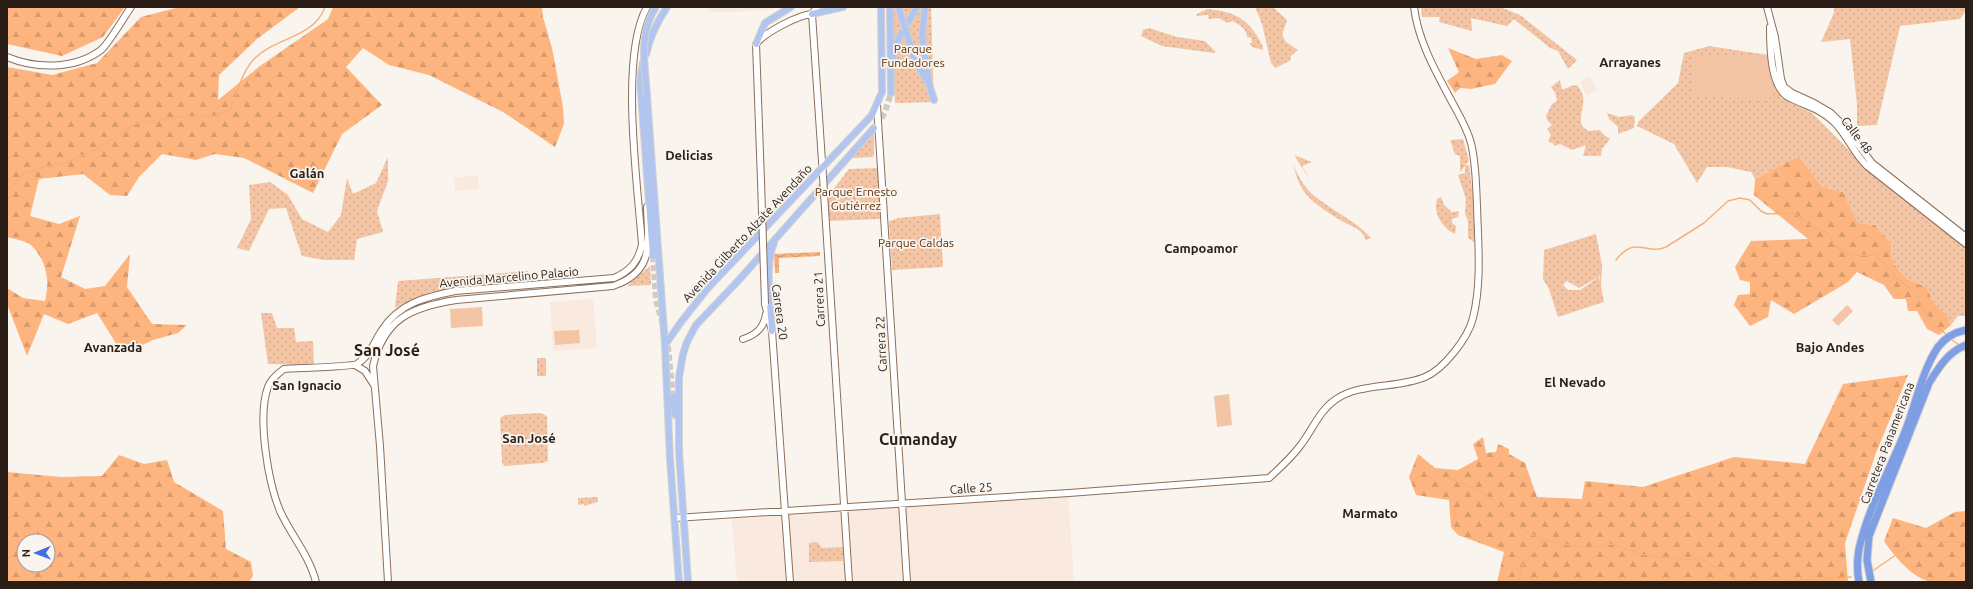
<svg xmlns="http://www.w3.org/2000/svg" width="1973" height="589" font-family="Ubuntu,sans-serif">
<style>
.built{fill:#f9e9de}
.grass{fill:url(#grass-dots);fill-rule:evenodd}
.forest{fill:url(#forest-firs);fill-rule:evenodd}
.pitch{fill:#f3c5a5}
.water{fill:url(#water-waves)}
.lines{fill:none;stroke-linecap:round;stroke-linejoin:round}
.stream{stroke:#f8b07a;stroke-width:1.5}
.primary-tunnel{stroke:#d0c9c4;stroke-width:6;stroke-dasharray:6 3;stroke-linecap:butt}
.secondary-casing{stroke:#8c6f5a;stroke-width:8}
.primary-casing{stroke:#d4d2d0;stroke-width:8}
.highway-casing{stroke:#d4d2d0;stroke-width:9}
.secondary{stroke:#fff;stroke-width:6}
.primary{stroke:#b2c5ee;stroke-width:6}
.highway{stroke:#7e9fe3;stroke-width:7}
.secondary-bridge-casing{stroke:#8c6f5a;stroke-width:8;stroke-linecap:butt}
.primary-bridge-casing{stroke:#d4d2d0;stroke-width:8;stroke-linecap:butt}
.secondary-bridge{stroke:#fff;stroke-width:6}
.primary-bridge{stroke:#b2c5ee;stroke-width:6}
.labels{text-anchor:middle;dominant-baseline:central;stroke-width:3.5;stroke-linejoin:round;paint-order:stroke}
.park-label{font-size:12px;fill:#5f3106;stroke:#faf4ef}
.street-label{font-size:12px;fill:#2a1e16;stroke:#faf4ef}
.neighbourhood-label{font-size:13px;font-weight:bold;fill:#2a1e16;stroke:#faf4ef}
.district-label{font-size:16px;font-weight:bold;fill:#2a1e16;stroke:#faf4ef}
</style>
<defs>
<pattern id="grass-dots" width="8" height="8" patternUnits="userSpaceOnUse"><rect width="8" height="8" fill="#f3c5a5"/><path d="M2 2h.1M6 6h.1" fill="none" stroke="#d0a98d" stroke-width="1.8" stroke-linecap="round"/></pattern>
<pattern id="forest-firs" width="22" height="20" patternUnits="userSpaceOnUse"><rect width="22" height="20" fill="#fdb47e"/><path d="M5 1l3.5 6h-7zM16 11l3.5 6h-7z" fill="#d99a6c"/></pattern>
<pattern id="water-waves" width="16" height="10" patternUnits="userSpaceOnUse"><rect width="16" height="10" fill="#f8b07a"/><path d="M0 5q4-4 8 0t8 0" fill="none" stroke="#d59769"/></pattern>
</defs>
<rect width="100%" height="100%" fill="#faf4ef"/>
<!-- built -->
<path class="built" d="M 708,7 L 779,7 L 767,11 L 708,12 Z
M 1590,76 L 1598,90 L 1587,96 L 1580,82 Z
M 478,176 L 479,189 L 455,191 L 454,177 Z
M 593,299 L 597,348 L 553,351 L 550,302 Z
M 1068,495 L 1074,582 L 737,582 L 732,519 Z"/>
<!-- grass -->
<path class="grass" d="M 894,7 L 931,7 L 934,102 L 895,103 L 893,36 Z
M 1255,7 L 1273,7 L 1287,20 L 1282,35 L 1286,42 L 1298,50 L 1290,57 L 1291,60 L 1276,68 L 1271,63 L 1262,24 Z
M 1421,7 L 1500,7 L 1520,15 L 1577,60 L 1568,69 L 1558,51 L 1550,48 L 1514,19 L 1507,26 L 1471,18 L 1472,31 L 1439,22 L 1440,17 L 1422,17 Z
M 1834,7 L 1966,7 L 1966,11 L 1960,19 L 1900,26 L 1877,125 L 1857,126 L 1857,105 L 1850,39 L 1821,42 L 1834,13 Z
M 1207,9 C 1228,11 1246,16 1257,36 C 1260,41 1263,44 1263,50 L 1252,47 L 1249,43 L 1252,43 L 1251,38 L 1247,37 C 1247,29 1239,24 1232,21 L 1227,23 L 1219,18 L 1209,19 L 1208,15 L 1196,16 L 1197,14 Z
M 1149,28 L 1177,37 L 1205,41 L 1216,52 L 1214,53 L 1162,46 L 1141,36 L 1143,30 Z
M 1709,46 L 1768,55 L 1781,98 L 1812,113 L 1852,153 L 1866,170 L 1966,248 L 1966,316 L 1958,316 L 1950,326 L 1948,317 L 1934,303 L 1926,287 L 1907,279 L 1892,262 L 1891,243 L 1875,225 L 1858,223 L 1843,192 L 1821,186 L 1799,156 L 1755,179 L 1751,172 L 1727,167 L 1707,167 L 1697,183 L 1674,144 L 1637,126 L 1638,122 L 1678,83 L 1684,53 Z
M 1560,80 L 1562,90 L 1571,86 L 1577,85 C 1591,102 1577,110 1582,126 L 1588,131 L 1600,130 L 1603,134 L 1610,139 L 1602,149 L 1601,156 L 1583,156 L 1586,145 L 1572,150 L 1560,144 L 1554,146 L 1554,144 L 1548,141 L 1551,135 L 1547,129 L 1552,125 L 1547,120 L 1546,116 L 1552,104 L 1557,101 L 1555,92 L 1551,87 Z
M 1607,113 L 1619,117 L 1632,115 L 1635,117 L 1634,128 L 1618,134 L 1618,127 L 1609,119 Z
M 874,132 L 874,153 L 873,157 L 851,158 Z
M 1463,139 L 1469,161 L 1465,165 L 1469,165 L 1474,204 L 1474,242 L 1468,238 L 1468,221 L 1465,213 L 1466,199 L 1458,175 L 1465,173 L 1465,166 L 1460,172 L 1460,156 L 1455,154 L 1450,140 Z
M 1294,155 L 1312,162 L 1302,166 L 1312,183 Z
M 388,157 L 388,181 L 377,211 L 383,232 L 357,239 L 354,260 L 324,260 L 302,256 L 286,208 L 269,209 L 249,251 L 237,248 L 251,219 L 249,185 L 270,182 L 288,195 L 302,219 L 328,232 L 341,215 L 347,178 L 353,194 L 376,183 Z
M 1293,164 C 1297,174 1303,185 1311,193 C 1330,210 1354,219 1371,238 L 1366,240 C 1361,227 1351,227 1340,220 C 1326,211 1307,200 1300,185 C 1297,179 1295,171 1293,164 Z
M 878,168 L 880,219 L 829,221 L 828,196 L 849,169 Z
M 1441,197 L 1444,205 L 1452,212 L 1459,211 L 1458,217 L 1452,219 L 1452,223 L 1456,226 L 1455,234 C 1442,228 1433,213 1437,199 Z
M 940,214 L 943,267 L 892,270 L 889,221 L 899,218 Z
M 1596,234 L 1602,265 L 1601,287 L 1604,302 L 1558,317 L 1549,289 L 1543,279 L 1544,250 ZM 1600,276 L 1600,282 L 1599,277 L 1580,290 L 1568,290 L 1563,285 L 1567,281 L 1579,288 Z
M 650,266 L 651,285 L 627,286 Z
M 528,271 L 532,282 L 431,292 L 395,308 L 398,281 Z
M 261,313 L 272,313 L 277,328 L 294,328 L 296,342 L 313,341 L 314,365 L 268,364 Z
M 537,358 L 546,358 L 546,376 L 537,376 Z
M 540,413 L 545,415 L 547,417 L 548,461 L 543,463 L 504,466 L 502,462 L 500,418 L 505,415 Z
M 598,497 L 598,502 L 584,506 L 584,504 L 578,505 L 578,498 Z
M 817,542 L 822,548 L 843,547 L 843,561 L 809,562 L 809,543 Z"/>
<!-- forest -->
<path class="forest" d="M 7,7 L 125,7 L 103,37 L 62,56 L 7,44 Z
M 180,7 L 300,7 L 257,39 L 219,75 L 218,100 L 260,66 L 328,19 L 333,7 L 542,7 L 543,17 L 552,48 L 563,107 L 564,124 L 555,147 L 503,112 L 429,75 L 389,65 L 363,48 L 346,67 L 382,105 L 342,134 L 313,193 L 244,158 L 215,154 L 196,160 L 162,154 L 139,177 L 127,196 L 110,195 L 83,174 L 39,179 L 30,216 L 59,224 L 80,216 L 61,277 L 85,289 L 105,286 L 130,254 L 127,287 L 152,324 L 187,325 L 178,333 L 153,340 L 128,352 L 117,345 L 97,313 L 68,324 L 44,314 L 27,356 L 7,304 L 7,288 L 23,298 L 45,301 C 50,281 47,261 31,245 C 26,241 14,239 7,237 L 7,67 L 52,75 L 97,63 L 141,17 Z
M 1448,48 L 1476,59 L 1502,55 L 1512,61 L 1495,84 L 1471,89 L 1460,88 L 1455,93 L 1447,81 L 1459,72 Z
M 1799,156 L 1821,186 L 1843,192 L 1858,223 L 1875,225 L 1891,243 L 1892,262 L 1907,279 L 1926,287 L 1934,303 L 1948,317 L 1950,326 L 1939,335 L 1927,329 L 1917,311 L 1908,311 L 1906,299 L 1894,299 L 1884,285 L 1857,272 L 1848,282 L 1794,314 L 1771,300 L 1768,317 L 1750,326 L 1734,305 L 1738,295 L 1750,294 L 1750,282 L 1740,280 L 1735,267 L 1751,241 L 1808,239 L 1754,195 L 1755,179 Z
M 1908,375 L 1876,453 L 1845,543 L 1848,582 L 1497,582 L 1504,552 L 1458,535 L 1451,527 L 1449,500 L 1416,495 L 1409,477 L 1418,454 L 1435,468 L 1458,470 L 1478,459 L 1473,444 L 1483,437 L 1486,453 L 1496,452 L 1498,444 L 1509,449 L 1509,454 L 1525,463 L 1537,497 L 1582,499 L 1585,481 L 1643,487 L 1734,457 L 1805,464 L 1843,384 Z
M 119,455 L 144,464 L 167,460 L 174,482 L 223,511 L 226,549 L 251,562 L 253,576 L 249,582 L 7,582 L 7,472 L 61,477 L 102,476 ZM 24,541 L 48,541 L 48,565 L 24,565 Z
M 1966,511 L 1966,582 C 1955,582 1943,584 1932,582 C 1913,579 1894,556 1884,541 L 1893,518 L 1926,528 L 1955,512 Z"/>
<!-- pitch -->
<path class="pitch" d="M 1693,54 L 1772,58 L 1770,100 L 1691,96 Z
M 1847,305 L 1853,311 L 1838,326 L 1832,320 Z
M 482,307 L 483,326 L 451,328 L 450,309 Z
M 579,330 L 580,343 L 555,345 L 554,331 Z
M 1229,394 L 1232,425 L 1217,427 L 1214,396 Z"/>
<!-- water -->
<path class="water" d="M 820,252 L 820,256 L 779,258 L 779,273 L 775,273 L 774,254 Z"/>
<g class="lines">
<!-- stream -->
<path class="stream" d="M 7,190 L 11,188 L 25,172 L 72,160 L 97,149 L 137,123 L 178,117 L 215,116 L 230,110 C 237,93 242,71 255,58 C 276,37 314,38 325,7
M 1616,260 C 1636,234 1646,256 1666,247 L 1704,223 L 1728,201 L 1740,198 L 1750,200 L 1761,211 L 1767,214 L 1794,213 L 1813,227 L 1828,233 L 1835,246 L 1851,255 L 1876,255 L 1898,279 L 1917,294 L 1921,307 L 1936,326 L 1947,335
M 1950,338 L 1960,346
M 1962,348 L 1966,352
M 1445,477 L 1479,490 L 1503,508 L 1523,530 L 1544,540
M 1874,570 L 1923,536 L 1944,542 L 1966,542
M 1519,582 L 1522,566 L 1544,540 L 1585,548 L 1614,544 L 1641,554 L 1668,558 L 1703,560 L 1739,582
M 1768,582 L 1851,577"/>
<!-- primary-tunnel -->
<path class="primary-tunnel" d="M 877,126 L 885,112 L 891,93
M 653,256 L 656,300 L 663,325
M 667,337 L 673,397"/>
<defs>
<path id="secondary" d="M 1767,7 L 1775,37 L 1781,79 L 1784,87 L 1792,93 L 1814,103 L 1831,113 L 1843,125 L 1872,163 L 1966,237
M 812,14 L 823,176
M 812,14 L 817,7
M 1770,27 C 1770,47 1770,89 1790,98 C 1806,106 1820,109 1833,121 C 1847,134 1853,153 1867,166 L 1966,244
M 7,57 C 36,69 74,70 101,50 C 109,43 124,17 131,7
M 877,105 L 907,582
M 761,181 L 756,44 C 764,33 798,15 812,14
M 824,193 L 849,582
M 765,304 L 772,331 L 790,582
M 743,339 C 756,335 764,328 766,314
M 355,365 L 365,371 L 374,385
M 675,518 L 1069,493 L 1269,478 C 1280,468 1291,458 1300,446 C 1312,431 1319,411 1335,400 C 1360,382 1397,389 1425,377 C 1444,369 1468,338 1473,318 C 1482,282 1478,242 1477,206 C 1476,185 1476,163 1471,143 C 1467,128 1459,115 1452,102 C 1436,72 1418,41 1414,7
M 316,582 C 309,555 291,535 280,511 C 268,482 257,416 268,387 C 271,379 277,374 284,369 C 296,368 351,367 357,364 C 370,356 374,342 382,330 C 399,303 426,297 455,291 L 614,278 C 630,271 638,262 642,245 C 638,186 619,57 647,7
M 388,582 L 380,446 L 373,366 C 384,318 412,307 456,300 L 613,286 C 655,272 648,243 647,207"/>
<path id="primary" d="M 890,7 L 891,93
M 899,7 L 902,20
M 925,7 L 922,37 L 929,84
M 812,14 L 843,7
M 906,30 L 915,62 L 929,84 L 934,100
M 756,44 L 765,23 L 791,7
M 646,54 C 650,37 657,22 667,7
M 893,58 L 898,40 L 917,7
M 643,63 L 640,80 L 653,256
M 647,96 L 665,345 L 670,459 L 679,582
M 772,331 C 771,306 764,266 774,243
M 665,345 L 681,322 L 708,288 L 872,115 L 882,92 L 881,7
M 673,397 L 675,415
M 688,582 L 679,451 L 679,377 L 683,354 L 687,342 L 696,325 L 737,282 L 874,128"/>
<path id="highway" d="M 1859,582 C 1857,571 1857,560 1859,549 C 1868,508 1891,468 1906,429 C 1916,403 1922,371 1938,347 C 1945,338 1955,332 1966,330
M 1871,582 L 1867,560 L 1869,536 L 1929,383 C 1939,367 1948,352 1966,345"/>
</defs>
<!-- secondary casing -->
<use href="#secondary" class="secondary-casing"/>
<!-- primary casing -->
<use href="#primary" class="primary-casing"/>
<!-- highway casing -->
<use href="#highway" class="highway-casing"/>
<!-- secondary -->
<use href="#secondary" class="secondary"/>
<!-- primary -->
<use href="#primary" class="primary"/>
<!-- highway -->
<use href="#highway" class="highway"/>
<defs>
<path id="secondary-bridge" d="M 823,176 L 824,193
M 761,181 L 765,304"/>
<path id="primary-bridge" d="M 902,20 L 906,30
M 647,96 C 645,64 638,35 656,7"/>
</defs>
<!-- secondary-bridge casing -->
<use href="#secondary-bridge" class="secondary-bridge-casing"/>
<!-- primary-bridge casing -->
<use href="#primary-bridge" class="primary-bridge-casing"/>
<!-- secondary-bridge -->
<use href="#secondary-bridge" class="secondary-bridge"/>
<!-- primary-bridge -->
<use href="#primary-bridge" class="primary-bridge"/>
</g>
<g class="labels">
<!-- park labels -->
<g class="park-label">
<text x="913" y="48">Parque<tspan x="913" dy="14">Fundadores</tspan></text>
<text x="856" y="191">Parque Ernesto<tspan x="856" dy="14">Gutiérrez</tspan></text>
<text x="916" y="242">Parque Caldas</text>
</g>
<!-- street labels -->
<g class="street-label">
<text transform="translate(1857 135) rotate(53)">Calle 48</text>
<text transform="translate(747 233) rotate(-47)">Avenida Gilberto Alzate Avendaño</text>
<text transform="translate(509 277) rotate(-5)">Avenida Marcelino Palacio</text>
<text transform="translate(819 299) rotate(-93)">Carrera 21</text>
<text transform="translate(780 312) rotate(82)">Carrera 20</text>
<text transform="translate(881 344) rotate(-93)">Carrera 22</text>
<text transform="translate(1887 443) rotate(-69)">Carretera Panamericana</text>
<text transform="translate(971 488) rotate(-4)">Calle 25</text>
</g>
<!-- neighbourhood labels -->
<g class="neighbourhood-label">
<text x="1630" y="62">Arrayanes</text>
<text x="689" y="155">Delicias</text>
<text x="307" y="173">Galán</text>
<text x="1201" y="248">Campoamor</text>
<text x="113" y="347">Avanzada</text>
<text x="1830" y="347">Bajo Andes</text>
<text x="1575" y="382">El Nevado</text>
<text x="307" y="385">San Ignacio</text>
<text x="529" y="438">San José</text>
<text x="1370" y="513">Marmato</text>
</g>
<!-- district labels -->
<g class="district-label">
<text x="387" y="350">San José</text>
<text x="918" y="439">Cumanday</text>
</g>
</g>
<!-- border -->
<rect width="1973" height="589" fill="none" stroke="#2a1e16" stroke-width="16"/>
<!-- north arrow -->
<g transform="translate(36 553) rotate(269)"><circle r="19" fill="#faf4ef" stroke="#a79e98"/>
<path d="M0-3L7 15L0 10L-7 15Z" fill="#3f6fe0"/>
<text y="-6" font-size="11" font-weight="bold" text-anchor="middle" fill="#2a1e16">N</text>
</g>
</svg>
